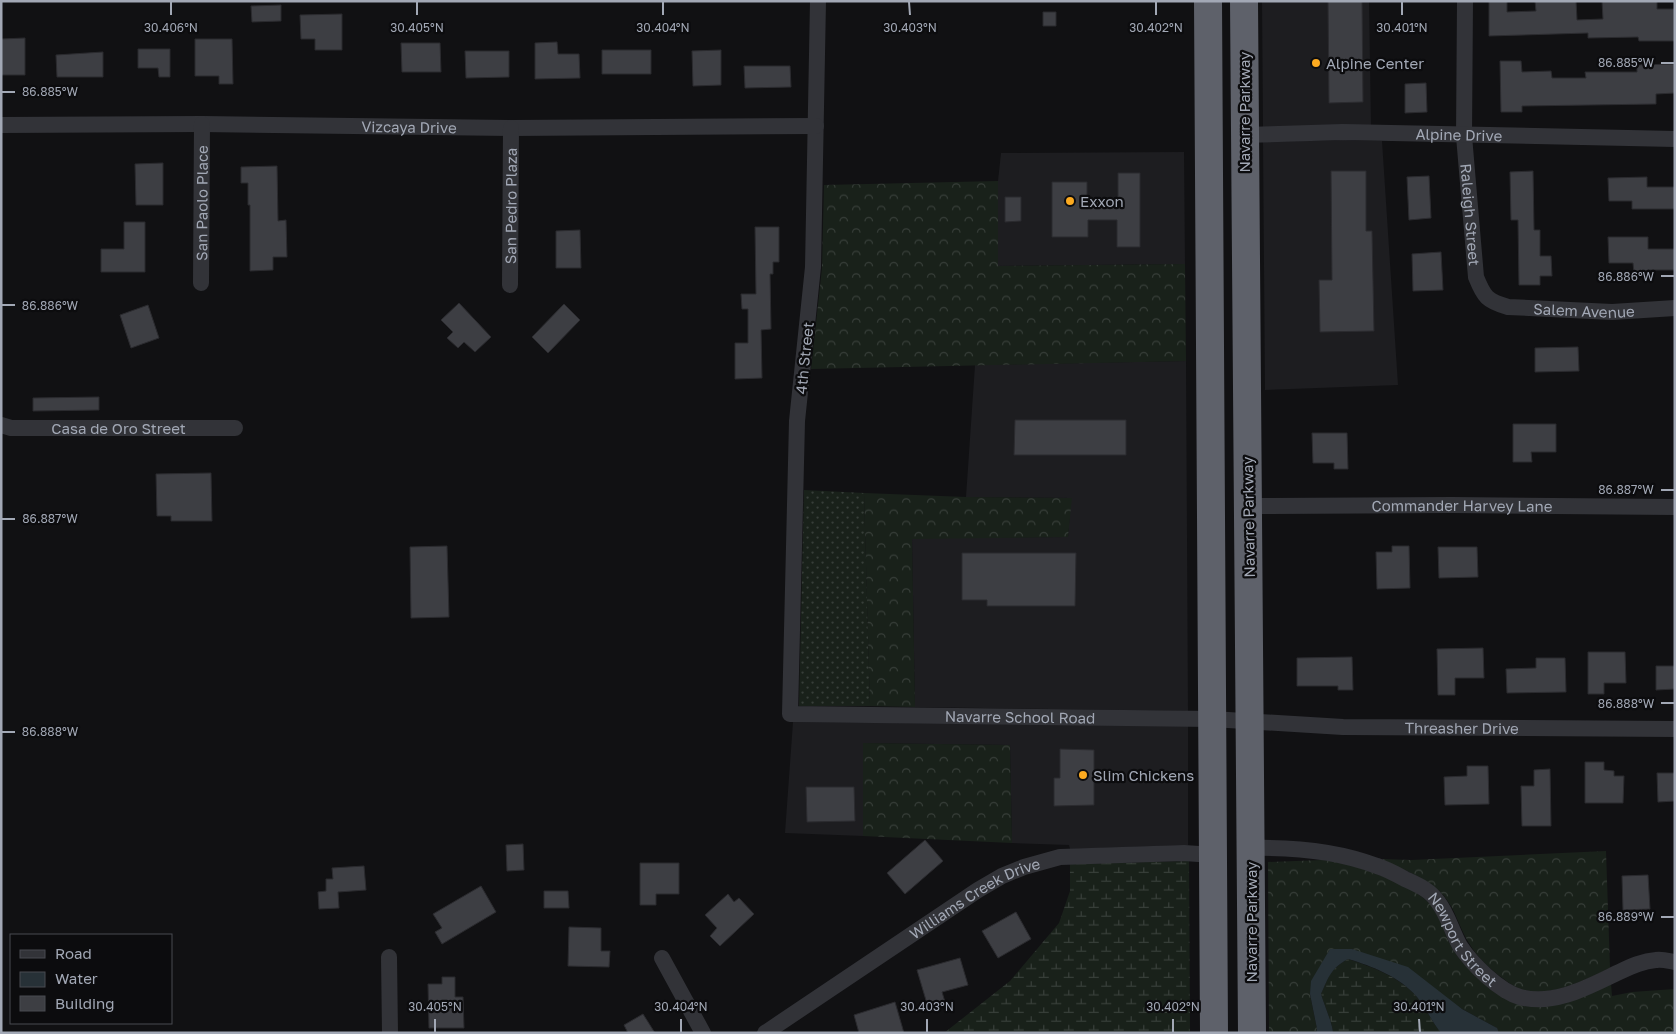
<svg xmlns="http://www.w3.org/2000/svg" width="1676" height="1034" font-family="'Golos Text',sans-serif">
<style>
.built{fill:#1d1d20}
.grass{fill:url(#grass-dots)}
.forest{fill:url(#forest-crowns)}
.wetland{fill:url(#wetland-marsh)}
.water{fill:#273137}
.building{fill:#3d3e43;stroke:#2b2b2f}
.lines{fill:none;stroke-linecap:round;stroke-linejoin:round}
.street{stroke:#323338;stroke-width:16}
.highway{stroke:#5e616a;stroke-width:28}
.ticks{fill:none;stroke:#a2a8b5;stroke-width:2}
.poi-dot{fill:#fcaa20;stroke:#0c0c0e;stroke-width:2}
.labels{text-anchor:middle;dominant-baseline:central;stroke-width:4.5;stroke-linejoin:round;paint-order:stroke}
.poi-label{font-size:15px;fill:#a2a8b5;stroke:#0c0c0e;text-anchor:start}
.street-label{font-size:15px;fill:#a2a8b5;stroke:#0c0c0e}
.ticks-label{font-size:12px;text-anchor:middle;fill:#a2a8b5;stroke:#0c0c0e;stroke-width:4.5;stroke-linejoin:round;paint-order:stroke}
</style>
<defs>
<pattern id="grass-dots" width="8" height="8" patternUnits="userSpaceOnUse" patternTransform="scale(1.25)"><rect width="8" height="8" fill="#19211a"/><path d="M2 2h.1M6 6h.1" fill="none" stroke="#373e39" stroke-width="1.8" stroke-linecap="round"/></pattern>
<pattern id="forest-crowns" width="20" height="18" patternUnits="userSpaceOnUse" patternTransform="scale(1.25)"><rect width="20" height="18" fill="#19211a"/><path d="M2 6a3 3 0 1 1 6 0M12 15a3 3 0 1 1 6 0" fill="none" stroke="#373e39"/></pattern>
<pattern id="wetland-marsh" width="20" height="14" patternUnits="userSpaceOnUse" patternTransform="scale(1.25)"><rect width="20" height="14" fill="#19211a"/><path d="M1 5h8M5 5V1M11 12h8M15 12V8" fill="none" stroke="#373e39"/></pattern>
</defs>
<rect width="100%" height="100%" fill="#111113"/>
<!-- built -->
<path class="built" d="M 1262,1 L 1369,1 L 1371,126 L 1263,127 Z
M 1343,140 L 1382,141 L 1398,385 L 1265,390 L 1263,142 Z
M 1184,152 L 1185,264 L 997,266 L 998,181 L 1001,153 Z
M 1186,361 L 1188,711 L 915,707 L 912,538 L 1068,537 L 1071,498 L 966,497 L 975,365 Z
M 793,722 L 1188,726 L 1188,845 L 1070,849 L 1069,845 L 1012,843 L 1010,745 L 863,743 L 863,836 L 785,833 Z"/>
<!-- grass -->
<path class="grass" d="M 804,490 L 864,493 L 870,706 L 799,706 Z"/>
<!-- forest -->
<path class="forest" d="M 998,181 L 998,266 L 1185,264 L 1186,361 L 811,369 L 822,268 L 824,185 Z
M 864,493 L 966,497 L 1072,498 L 1068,537 L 912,539 L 915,707 L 870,706 Z
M 863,743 L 1010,745 L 1012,843 L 863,836 Z
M 1606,851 L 1610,968 C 1584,980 1554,997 1523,990 C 1514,987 1505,980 1497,974 C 1486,965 1476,955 1469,943 C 1459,928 1456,910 1444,896 C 1428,878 1403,870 1382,859 L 1411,860 Z
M 1322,860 C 1350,862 1411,883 1430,904 C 1441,917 1444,934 1452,948 C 1467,973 1491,987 1515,1003 L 1611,984 L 1612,996 L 1632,992 L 1675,989 L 1675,1033 L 1499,1033 L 1497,1028 L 1352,949 L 1310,994 L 1317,1029 L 1316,1033 L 1269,1033 L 1268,862 Z"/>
<!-- wetland -->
<path class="wetland" d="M 1189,861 L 1190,1033 L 944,1033 L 1010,981 L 1059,923 L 1070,891 L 1070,864 Z
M 1348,959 C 1372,967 1400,977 1417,997 C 1426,1008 1432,1022 1441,1033 L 1333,1033 C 1333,1025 1324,1004 1321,994 C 1329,976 1330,969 1348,959 Z"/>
<!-- water -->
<path class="water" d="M 1330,949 L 1352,949 L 1408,967 L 1462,1009 L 1497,1028 L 1499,1033 L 1441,1033 C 1432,1022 1426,1008 1417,997 C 1400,977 1372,966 1348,959 C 1330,969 1329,977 1321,994 C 1324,1004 1333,1025 1333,1033 L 1316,1033 L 1317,1029 L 1310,994 L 1311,981 Z"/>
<!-- building -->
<path class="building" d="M 1328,1 L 1362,1 L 1363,102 L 1329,103 Z
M 1489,1 L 1507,1 L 1507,12 L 1536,11 L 1535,1 L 1576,1 L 1577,20 L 1603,19 L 1602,1 L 1657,1 L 1657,9 L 1675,9 L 1675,41 L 1639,41 L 1638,37 L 1588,38 L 1588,33 L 1489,36 Z
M 281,5 L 281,21 L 252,22 L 251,6 Z
M 1043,12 L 1056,12 L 1056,26 L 1043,26 Z
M 342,14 L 342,50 L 315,50 L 315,39 L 301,39 L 300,15 Z
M 25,38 L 25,75 L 1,75 L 1,39 Z
M 195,39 L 232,39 L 233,84 L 219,84 L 219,76 L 195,76 Z
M 557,42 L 558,54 L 579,54 L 580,78 L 535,79 L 535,43 Z
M 401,43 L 440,43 L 441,72 L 402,72 Z
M 138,49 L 170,49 L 170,77 L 159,77 L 158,68 L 138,68 Z
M 602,50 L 651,50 L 651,74 L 602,74 Z
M 721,50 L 721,85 L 693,86 L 692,51 Z
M 465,51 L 509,51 L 509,77 L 466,78 Z
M 103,52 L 103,77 L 57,77 L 56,55 Z
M 1500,61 L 1521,61 L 1522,72 L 1551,71 L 1552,78 L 1586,78 L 1585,72 L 1637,72 L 1637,65 L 1675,64 L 1675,93 L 1656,94 L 1656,104 L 1522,106 L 1522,112 L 1501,112 Z
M 744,66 L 790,66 L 791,87 L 745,88 Z
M 1426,83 L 1427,112 L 1405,113 L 1405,84 Z
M 163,163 L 163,205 L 136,205 L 135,164 Z
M 277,166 L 278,221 L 286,220 L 287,257 L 273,257 L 273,270 L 250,271 L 250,205 L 248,205 L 248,183 L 241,183 L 241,167 Z
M 1331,171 L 1366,171 L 1366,231 L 1372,231 L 1374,331 L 1320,332 L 1319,280 L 1332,280 Z
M 1533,171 L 1534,230 L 1540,230 L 1540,256 L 1551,256 L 1552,276 L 1540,276 L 1540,285 L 1519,285 L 1518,220 L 1511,220 L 1510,172 Z
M 1118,173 L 1140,173 L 1140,247 L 1117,247 L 1117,220 L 1088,220 L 1088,237 L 1052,237 L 1052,182 L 1087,182 L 1087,199 L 1118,199 Z
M 1429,176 L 1431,218 L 1409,220 L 1407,177 Z
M 1647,177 L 1647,187 L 1675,187 L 1675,209 L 1632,209 L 1632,201 L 1609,201 L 1608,178 Z
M 1005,197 L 1021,197 L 1021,221 L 1005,222 Z
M 124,222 L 145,222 L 145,272 L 101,272 L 101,249 L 124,249 Z
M 755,227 L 779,227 L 779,262 L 773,262 L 773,274 L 770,274 L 771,329 L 761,330 L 762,378 L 735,379 L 735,343 L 748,343 L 748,309 L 742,309 L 741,294 L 756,294 Z
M 580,230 L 581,268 L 556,268 L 556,231 Z
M 1608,237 L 1648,237 L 1648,249 L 1675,249 L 1675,270 L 1648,270 L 1648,273 L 1634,273 L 1633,263 L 1609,263 Z
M 1441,252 L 1443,290 L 1413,291 L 1412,254 Z
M 459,303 L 491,337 L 475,352 L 464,342 L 458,348 L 447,338 L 453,332 L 441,320 Z
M 564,304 L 580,320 L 548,353 L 532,337 Z
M 148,305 L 159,338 L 131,348 L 120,315 Z
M 1578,347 L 1579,371 L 1535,372 L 1535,348 Z
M 99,397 L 99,410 L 33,411 L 33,398 Z
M 1015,420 L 1126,420 L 1126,455 L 1014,455 Z
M 1513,424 L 1556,424 L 1556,452 L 1531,452 L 1532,462 L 1513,462 Z
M 1312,433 L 1347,433 L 1348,469 L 1334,469 L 1334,463 L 1313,463 Z
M 211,473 L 212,521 L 171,521 L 171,516 L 157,516 L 156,474 Z
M 447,546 L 449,617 L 411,618 L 410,547 Z
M 1392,546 L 1409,546 L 1410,588 L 1377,589 L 1376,552 L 1392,552 Z
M 1438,547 L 1477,547 L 1478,577 L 1439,578 Z
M 962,553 L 1076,553 L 1075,606 L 987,606 L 987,600 L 962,600 Z
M 1483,648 L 1484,678 L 1455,678 L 1455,695 L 1438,695 L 1437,649 Z
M 1588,652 L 1625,652 L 1626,683 L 1604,683 L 1604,694 L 1588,694 Z
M 1352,657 L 1353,690 L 1338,690 L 1338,686 L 1297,686 L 1297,658 Z
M 1536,658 L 1565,658 L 1566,692 L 1507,693 L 1506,669 L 1536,668 Z
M 1656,666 L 1675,666 L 1675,689 L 1656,690 Z
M 1060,749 L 1094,750 L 1094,805 L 1054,806 L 1054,778 L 1060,778 Z
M 1585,762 L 1604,762 L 1604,770 L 1614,771 L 1614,776 L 1624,776 L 1623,803 L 1585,803 Z
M 1467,766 L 1488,766 L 1489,804 L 1445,805 L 1444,777 L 1467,776 Z
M 1550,769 L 1551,826 L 1522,826 L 1521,786 L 1534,786 L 1534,770 Z
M 1657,773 L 1675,773 L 1675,801 L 1658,802 Z
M 806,787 L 854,787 L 855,821 L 807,822 Z
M 925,840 L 943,861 L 905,894 L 887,873 Z
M 523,844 L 524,870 L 507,871 L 506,845 Z
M 640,863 L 679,863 L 679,894 L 656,894 L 656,905 L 640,905 Z
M 364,866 L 366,890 L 338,892 L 339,908 L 319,909 L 318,892 L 326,891 L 326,879 L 333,879 L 332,868 Z
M 1648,875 L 1650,909 L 1623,910 L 1622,876 Z
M 481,886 L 496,912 L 442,944 L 435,932 L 442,928 L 433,914 Z
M 544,891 L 568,891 L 569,908 L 544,908 Z
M 728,894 L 734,902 L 739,898 L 754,914 L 720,946 L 710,936 L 717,928 L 705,915 Z
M 1016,912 L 1031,939 L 998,958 L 982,931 Z
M 569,927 L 601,928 L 601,951 L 610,951 L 609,967 L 568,966 Z
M 960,958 L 968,985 L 942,992 L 945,1002 L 928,1007 L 917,970 Z
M 442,977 L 455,977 L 455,997 L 463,997 L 464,1028 L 429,1028 L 428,984 L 442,984 Z
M 895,1002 L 904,1033 L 859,1033 L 854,1015 Z
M 643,1014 L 655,1033 L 628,1033 L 624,1025 Z"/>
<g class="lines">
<!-- street -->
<g class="street">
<path id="s1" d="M 818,1 L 813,267 L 797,421 L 790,714 L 1212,719 L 1343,727 L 1675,729"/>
<path id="s2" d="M 1465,1 L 1464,136 L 1476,277 C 1484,297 1487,301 1508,307 L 1612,312 L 1675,308"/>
<path id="s3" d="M 1,125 L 202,124 L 511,128 L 816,126"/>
<path id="s4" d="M 1244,135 L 1343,132 L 1675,139"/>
<path id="s5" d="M 201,283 L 202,124"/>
<path id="s6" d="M 510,285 L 511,128"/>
<path id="s7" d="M 1,425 L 11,428 L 235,428"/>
<path id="s8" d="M 1248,506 L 1452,505 L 1675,507"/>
<path id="s9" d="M 1251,848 C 1293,847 1338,851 1377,866 C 1387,869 1396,874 1405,879 C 1418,885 1430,890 1438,902 C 1448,915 1452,932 1460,946 C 1472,964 1499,991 1520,997 C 1554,1006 1588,987 1617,973 C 1630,967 1642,961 1656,960 C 1662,959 1669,961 1675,962"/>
<path d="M 389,957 L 390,1033"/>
<path d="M 662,958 L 703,1033"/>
<path id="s10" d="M 765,1033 L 978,890 L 1002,876 L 1024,867 L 1060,857 L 1184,853 L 1214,855"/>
</g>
<!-- highway -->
<path class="highway" d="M 1208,1 L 1214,1033
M 1244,1 L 1252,1033"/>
</g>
<!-- ticks -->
<path class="ticks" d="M 171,2 L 171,15M 417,2 L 417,15M 663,2 L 663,15M 909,2 L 910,15M 1156,2 L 1156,15M 1402,2 L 1402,15M 1661,63 L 1674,63M 2,92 L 15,92M 1661,276 L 1674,276M 2,305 L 15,305M 1661,490 L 1674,490M 2,519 L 15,519M 1661,703 L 1674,703M 2,732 L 15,732M 1661,917 L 1674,917M 435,1019 L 435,1032M 681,1019 L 681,1032M 927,1019 L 927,1032M 1173,1019 L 1173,1032M 1419,1019 L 1420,1032"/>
<!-- markers -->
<g class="poi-dot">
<circle cx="1316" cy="63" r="5"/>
<circle cx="1070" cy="201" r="5"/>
<circle cx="1083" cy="775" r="5"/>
</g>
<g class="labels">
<!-- poi labels -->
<g class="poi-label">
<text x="1326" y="63">Alpine Center</text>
<text x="1080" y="201">Exxon</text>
<text x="1093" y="775">Slim Chickens</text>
</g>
<!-- street labels -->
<g class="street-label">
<text transform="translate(1244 112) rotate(-90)">Navarre Parkway</text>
<text stroke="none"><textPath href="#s3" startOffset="408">Vizcaya Drive</textPath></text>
<text stroke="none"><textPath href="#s4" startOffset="215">Alpine Drive</textPath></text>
<text stroke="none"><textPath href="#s5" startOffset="80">San Paolo Place</textPath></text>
<text stroke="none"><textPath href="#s6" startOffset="79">San Pedro Plaza</textPath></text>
<text stroke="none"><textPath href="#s2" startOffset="214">Raleigh Street</textPath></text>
<text stroke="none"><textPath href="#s2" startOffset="399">Salem Avenue</textPath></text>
<text transform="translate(804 358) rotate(-84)">4th Street</text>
<text stroke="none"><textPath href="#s7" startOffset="118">Casa de Oro Street</textPath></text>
<text stroke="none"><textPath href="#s8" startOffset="214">Commander Harvey Lane</textPath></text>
<text transform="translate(1248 517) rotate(-91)">Navarre Parkway</text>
<text stroke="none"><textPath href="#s1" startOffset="944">Navarre School Road</textPath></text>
<text stroke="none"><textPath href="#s1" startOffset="1386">Threasher Drive</textPath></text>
<text stroke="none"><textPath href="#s10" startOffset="250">Williams Creek Drive</textPath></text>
<text transform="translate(1251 922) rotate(-90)">Navarre Parkway</text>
<text stroke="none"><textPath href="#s9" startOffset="245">Newport Street</textPath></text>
</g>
</g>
<g class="ticks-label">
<text x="171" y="32">30.406°N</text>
<text x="417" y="32">30.405°N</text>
<text x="663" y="32">30.404°N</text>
<text x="910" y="32">30.403°N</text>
<text x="1156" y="32">30.402°N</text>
<text x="1402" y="32">30.401°N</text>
<text x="1626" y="67">86.885°W</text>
<text x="50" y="96">86.885°W</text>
<text x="1626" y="281">86.886°W</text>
<text x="50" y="310">86.886°W</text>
<text x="1626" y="494">86.887°W</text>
<text x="50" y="523">86.887°W</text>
<text x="1626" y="708">86.888°W</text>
<text x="50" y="736">86.888°W</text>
<text x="1626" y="921">86.889°W</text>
<text x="435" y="1011">30.405°N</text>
<text x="681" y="1011">30.404°N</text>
<text x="927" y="1011">30.403°N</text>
<text x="1173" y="1011">30.402°N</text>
<text x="1419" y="1011">30.401°N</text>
</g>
<!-- border -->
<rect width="1676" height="1034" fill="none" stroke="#a2a8b5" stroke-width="5"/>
<!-- legend -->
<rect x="10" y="934" width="162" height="90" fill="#0c0c0e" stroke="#484a51"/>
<rect x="20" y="950" width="25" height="8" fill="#323338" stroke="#484a51"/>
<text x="55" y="959" font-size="15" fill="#a2a8b5">Road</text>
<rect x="20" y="972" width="25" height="15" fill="#273137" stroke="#484a51"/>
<text x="55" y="984" font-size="15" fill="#a2a8b5">Water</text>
<rect x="20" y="996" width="25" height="15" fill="#3d3e43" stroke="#484a51"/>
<text x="55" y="1009" font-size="15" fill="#a2a8b5">Building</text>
</svg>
